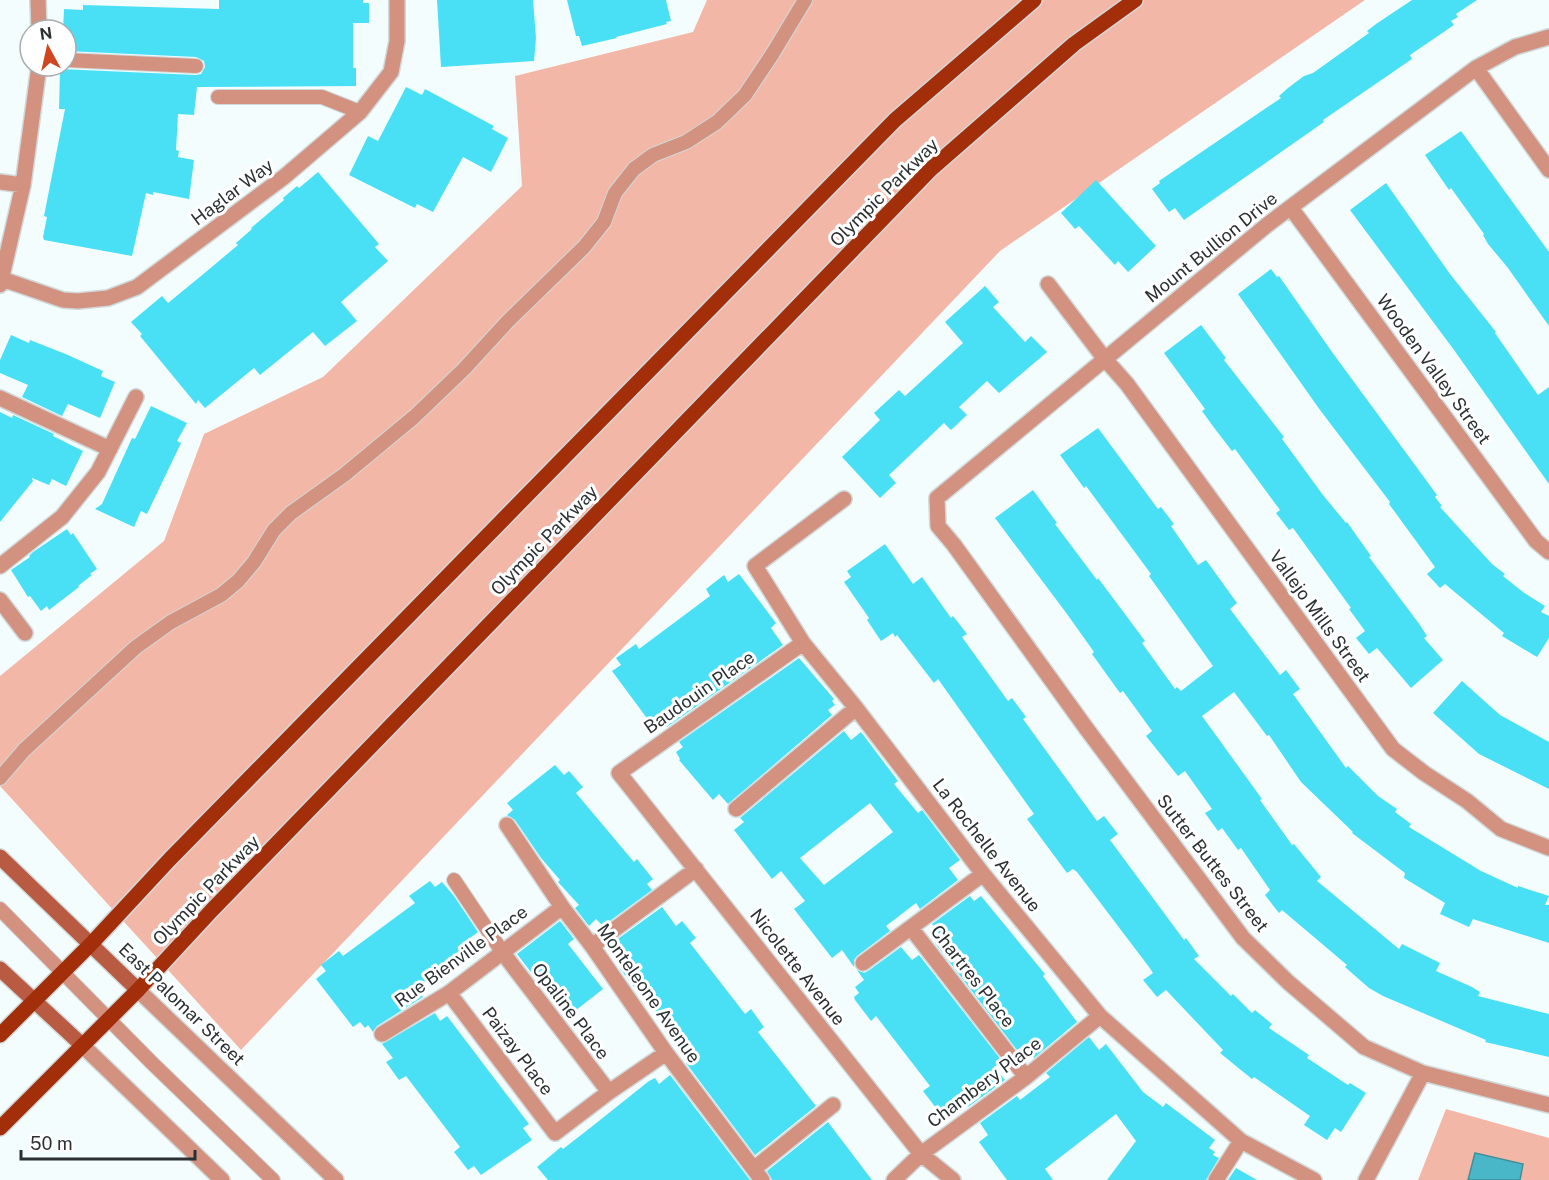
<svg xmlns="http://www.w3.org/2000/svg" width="1549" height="1180" font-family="'Public Sans',sans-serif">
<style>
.green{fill:#f3b7a7}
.water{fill:#49b7c8;stroke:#408f9b;stroke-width:1.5}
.building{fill:#49e0f6;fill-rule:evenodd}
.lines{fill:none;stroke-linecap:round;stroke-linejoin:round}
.service-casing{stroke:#d0d8d9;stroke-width:16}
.minor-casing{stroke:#d0d8d9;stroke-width:18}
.tertiary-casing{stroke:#d0d8d9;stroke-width:18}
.secondary-casing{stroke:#d0d8d9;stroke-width:18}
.primary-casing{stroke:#d0d8d9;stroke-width:18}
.service{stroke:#d39180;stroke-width:14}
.minor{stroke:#d39180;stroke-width:15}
.tertiary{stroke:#d39180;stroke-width:15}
.secondary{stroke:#b95b43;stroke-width:15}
.primary{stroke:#a32e0a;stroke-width:15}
.labels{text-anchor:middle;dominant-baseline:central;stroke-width:6;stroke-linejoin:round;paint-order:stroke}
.street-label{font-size:18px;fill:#2b3132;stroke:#fff}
</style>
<rect width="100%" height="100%" fill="#f4fdfe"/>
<!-- green -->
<path class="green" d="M 707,0 L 1365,0 L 1000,251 L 241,1050 L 0,786 L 0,676 L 164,541 L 204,434 L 323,377 L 522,186 L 515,76 L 693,32 Z
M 1446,1109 L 1549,1138 L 1549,1180 L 1418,1180 Z"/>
<!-- water -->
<path class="water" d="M 1475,1153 L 1523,1164 L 1520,1180 L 1468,1180 Z"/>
<!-- building -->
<path class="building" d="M 219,0 L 363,0 L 363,3 L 369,3 L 369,23 L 353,23 L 353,68 L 356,68 L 356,86 L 197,87 L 194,115 L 178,114 L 176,150 L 179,151 L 178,157 L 194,160 L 189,199 L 153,192 L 153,195 L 146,193 L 132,256 L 44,240 L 43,237 L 47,217 L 44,216 L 65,109 L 59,109 L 60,69 L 196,75 L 201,74 L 205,67 L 204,61 L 196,57 L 66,51 L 66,30 L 63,30 L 64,9 L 83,10 L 83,5 L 219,9 Z
M 437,0 L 533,0 L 536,38 L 534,61 L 441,67 Z
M 567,0 L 666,0 L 671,21 L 666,22 L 667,24 L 616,37 L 617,38 L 582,46 L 579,36 L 576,36 Z
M 1412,0 L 1477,0 L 1456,14 L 1458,17 L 1451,21 L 1454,25 L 1410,55 L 1412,59 L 1323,120 L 1324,122 L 1184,220 L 1175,208 L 1169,212 L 1152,189 L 1160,183 L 1159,181 L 1281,98 L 1279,96 L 1288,88 L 1304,76 L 1313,73 L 1369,33 L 1367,31 L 1376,24 Z
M 406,87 L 422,95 L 425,89 L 494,126 L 492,129 L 508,138 L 491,172 L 463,157 L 433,212 L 417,204 L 415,208 L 349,175 L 368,136 L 378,141 Z
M 1461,131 L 1549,252 L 1549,326 L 1508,268 L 1488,244 L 1483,235 L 1484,234 L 1451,188 L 1449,190 L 1425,155 Z
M 318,172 L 379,244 L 375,247 L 388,261 L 341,302 L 357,321 L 325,346 L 313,332 L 260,375 L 254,368 L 205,408 L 198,400 L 196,404 L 140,336 L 142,334 L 131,322 L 162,296 L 168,303 L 201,276 L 238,245 L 236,243 L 252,229 L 251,228 L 284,200 L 283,198 L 297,186 L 299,188 Z
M 1096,180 L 1156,246 L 1128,272 L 1118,261 L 1115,265 L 1079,226 L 1075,229 L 1061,213 Z
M 1386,183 L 1450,274 L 1496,332 L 1495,333 L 1538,395 L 1549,387 L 1549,484 L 1454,350 L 1350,210 Z
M 1271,269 L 1277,277 L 1279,276 L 1332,352 L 1437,495 L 1435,497 L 1442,506 L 1440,507 L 1492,564 L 1505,574 L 1503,576 L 1523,592 L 1545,606 L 1541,612 L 1549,616 L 1549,638 L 1537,657 L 1502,636 L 1504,633 L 1445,584 L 1440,588 L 1427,574 L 1435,567 L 1389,504 L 1390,502 L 1320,410 L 1238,294 Z
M 985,286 L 999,302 L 993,307 L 1025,342 L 1031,336 L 1047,352 L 999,393 L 987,381 L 959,407 L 967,415 L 951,430 L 944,423 L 889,475 L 896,483 L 880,498 L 842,457 L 880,420 L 874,413 L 899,390 L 905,396 L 963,343 L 945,322 Z
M 1201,325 L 1226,358 L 1224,360 L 1284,437 L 1282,439 L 1323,495 L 1346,523 L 1347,522 L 1371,556 L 1369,557 L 1420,625 L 1427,636 L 1424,638 L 1443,660 L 1411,688 L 1377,648 L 1369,654 L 1356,638 L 1365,631 L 1349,609 L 1351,608 L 1293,528 L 1289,530 L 1276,513 L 1280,510 L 1235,449 L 1232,451 L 1215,429 L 1202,411 L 1205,409 L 1164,353 Z
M 11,335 L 29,343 L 30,340 L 68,355 L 103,371 L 101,376 L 115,382 L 100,418 L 68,404 L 62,416 L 22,397 L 28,385 L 0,373 L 0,360 Z
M 151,406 L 187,423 L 177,441 L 181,443 L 147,514 L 141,511 L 134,527 L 95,509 L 102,504 L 132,438 L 135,439 Z
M 0,412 L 12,418 L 13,415 L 54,434 L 53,436 L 83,451 L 66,486 L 52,479 L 49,485 L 32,478 L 33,481 L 0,522 Z
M 1098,428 L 1158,509 L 1161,507 L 1174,524 L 1171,526 L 1198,565 L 1206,560 L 1237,603 L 1230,609 L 1280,675 L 1286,670 L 1300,689 L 1293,694 L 1346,768 L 1348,766 L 1378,796 L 1397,809 L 1395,812 L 1411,824 L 1409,827 L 1481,871 L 1518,888 L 1518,886 L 1549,896 L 1545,905 L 1549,905 L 1549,943 L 1473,919 L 1469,927 L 1440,914 L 1445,903 L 1404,878 L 1405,873 L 1352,833 L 1353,832 L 1301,782 L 1269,735 L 1267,736 L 1234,692 L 1202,716 L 1262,799 L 1260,800 L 1292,845 L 1294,844 L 1321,877 L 1317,881 L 1399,949 L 1402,944 L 1440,963 L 1436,971 L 1472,987 L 1480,992 L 1478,996 L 1549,1014 L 1549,1057 L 1485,1042 L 1486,1040 L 1383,996 L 1369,988 L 1345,967 L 1347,965 L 1282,910 L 1279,913 L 1265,895 L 1270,890 L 1241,848 L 1238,850 L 1222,828 L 1218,831 L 1205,813 L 1212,809 L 1185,771 L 1178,776 L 1146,736 L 1152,731 L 1123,691 L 1120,693 L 1092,654 L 1094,652 L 1067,614 L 995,518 L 1033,490 L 1057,523 L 1055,524 L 1097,580 L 1098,578 L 1145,641 L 1142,643 L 1175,689 L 1177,687 L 1181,691 L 1213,666 L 1149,576 L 1151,574 L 1086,486 L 1084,488 L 1060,455 Z
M 67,529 L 71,535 L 73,533 L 97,569 L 90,574 L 92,575 L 78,586 L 79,587 L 49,610 L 47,606 L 41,611 L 30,596 L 28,597 L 11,570 L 30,557 L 29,556 L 33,552 Z
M 885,544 L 913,584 L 922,577 L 951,618 L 953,616 L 967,634 L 962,637 L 1008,701 L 1012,698 L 1026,717 L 1023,719 L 1097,821 L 1104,816 L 1118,834 L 1110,840 L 1184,940 L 1186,938 L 1199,956 L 1194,959 L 1231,996 L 1233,994 L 1252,1013 L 1255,1010 L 1272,1024 L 1269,1028 L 1309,1055 L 1307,1058 L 1348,1085 L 1350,1083 L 1366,1093 L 1341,1132 L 1335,1128 L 1327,1140 L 1304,1125 L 1310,1116 L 1254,1077 L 1252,1079 L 1220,1053 L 1223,1050 L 1166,990 L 1157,997 L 1143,980 L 1153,973 L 1149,967 L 1077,872 L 1073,869 L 1067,873 L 1027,819 L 1034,814 L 938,679 L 934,683 L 897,635 L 895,637 L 893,633 L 881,641 L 867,620 L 869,618 L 844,582 L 851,577 L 847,571 Z
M 739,574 L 776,623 L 771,628 L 783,645 L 667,727 L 658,715 L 649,721 L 612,671 L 621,665 L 616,658 L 636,644 L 639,649 L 710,596 L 706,589 L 724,575 L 728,582 Z
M 799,658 L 834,699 L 832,701 L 835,705 L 828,710 L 832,715 L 728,804 L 719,794 L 713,800 L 679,760 L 680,759 L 676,752 L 683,747 L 679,742 Z
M 1462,681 L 1500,715 L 1549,742 L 1549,789 L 1479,754 L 1433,713 Z
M 844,731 L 851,740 L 861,732 L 898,781 L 894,784 L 918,813 L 922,810 L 960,860 L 949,868 L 958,880 L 920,909 L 916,903 L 886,926 L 890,931 L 857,956 L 854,960 L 854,967 L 842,950 L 832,958 L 794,909 L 805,901 L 781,871 L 772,879 L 734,830 L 744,822 L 740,818 ZM 870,803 L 893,832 L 824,885 L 800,858 Z
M 555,765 L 564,775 L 569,771 L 583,787 L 576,793 L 634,862 L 637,859 L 653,879 L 647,884 L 652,890 L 603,926 L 596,919 L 589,926 L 575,908 L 579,905 L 558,882 L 560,880 L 541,858 L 515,820 L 507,815 L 513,810 L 507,803 Z
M 430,881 L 435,887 L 442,882 L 454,896 L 478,932 L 470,938 L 475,944 L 416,988 L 423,997 L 377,1026 L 373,1032 L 368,1025 L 365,1028 L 360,1022 L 353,1027 L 316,979 L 326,971 L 321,965 L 339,951 L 343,956 L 415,903 L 409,896 Z
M 970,896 L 974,901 L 981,896 L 1045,974 L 1043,976 L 1077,1022 L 1034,1058 L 1024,1045 L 1017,1050 L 935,943 L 942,938 L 932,924 Z
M 662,907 L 676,926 L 682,921 L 696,938 L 690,943 L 745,1014 L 751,1009 L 764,1027 L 758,1032 L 816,1106 L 755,1155 L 686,1063 L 690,1060 L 688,1057 L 689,1055 L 636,986 L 634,987 L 620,969 L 628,963 L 620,953 L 623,950 L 615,941 Z
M 560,921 L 574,939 L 568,944 L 603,989 L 566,1018 L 517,954 Z
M 901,947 L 912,960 L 919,955 L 1002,1061 L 994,1067 L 1005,1080 L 968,1107 L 966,1105 L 953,1115 L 946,1105 L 939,1110 L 936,1108 L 923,1091 L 930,1086 L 876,1016 L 871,1021 L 855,1000 L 854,997 L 859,993 L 855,987 L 864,980 L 857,970 L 864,973 L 868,971 Z
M 435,1013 L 440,1021 L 447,1016 L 529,1124 L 523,1128 L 532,1140 L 481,1175 L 474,1166 L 468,1170 L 454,1152 L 460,1147 L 406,1076 L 399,1080 L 386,1062 L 393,1058 L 382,1044 Z
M 1089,1037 L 1099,1050 L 1106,1044 L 1143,1092 L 1163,1107 L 1166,1103 L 1215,1140 L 1209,1148 L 1215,1152 L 1213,1155 L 1219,1158 L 1206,1180 L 1107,1180 L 1136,1141 L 1116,1114 L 1045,1169 L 1053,1180 L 1007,1180 L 979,1142 L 988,1135 L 980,1123 L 1017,1096 L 1020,1100 L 1050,1077 L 1046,1073 Z
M 670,1075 L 750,1180 L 548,1180 L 537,1167 L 561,1147 L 563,1149 L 590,1128 L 649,1081 L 655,1078 L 659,1084 Z
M 828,1122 L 872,1180 L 772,1180 L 767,1171 Z
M 1236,1168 L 1257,1180 L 1228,1180 Z"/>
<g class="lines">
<defs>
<path id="service" d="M 66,60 L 196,66
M 218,97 L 322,97 L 360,112
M 0,778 L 24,750 L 136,647 L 171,622 L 221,595 L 238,581 L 254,562 L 274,530 L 291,513 L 344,475 L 414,417 L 464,369 L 508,321 L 584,247 L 604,222 L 615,193 L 634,169 L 653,155 L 686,142 L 717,122 L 745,95 L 773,53 L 805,0
M 454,880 L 503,953
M 0,909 L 152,1063 L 273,1180"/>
<path id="minor" d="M 38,0 L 39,30
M 1549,37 L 1515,47 L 1476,68 L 1267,225 L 937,498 L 938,526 L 954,545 L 1086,728 L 1243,938 L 1288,982 L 1364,1047 L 1423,1073 L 1549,1105
M 1476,68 L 1549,170
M 0,182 L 23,185
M 1291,208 L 1536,541 L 1549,552
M 2,279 L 63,300 L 78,301 L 108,298 L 137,287 L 284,177 L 360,112 L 391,72 L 397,41 L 397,0
M 1048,284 L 1104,358 L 1127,384 L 1393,749 L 1424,773 L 1467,801 L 1501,829 L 1549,848
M 0,285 L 23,185 L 39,66
M 0,398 L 110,449
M 844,499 L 755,566 L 803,643 L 856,708 L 983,874 L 1100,1016 L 1241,1141 L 1314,1180
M 0,566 L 62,517 L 98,472 L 136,397
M 0,600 L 25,633
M 803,643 L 619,773 L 921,1154 L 953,1180
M 736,809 L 856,708
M 507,825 L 562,907 L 592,946 L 666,1053 L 762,1180
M 911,928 L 1026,1077
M 592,946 L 696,869
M 503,953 L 609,1092
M 863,963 L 983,874
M 449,993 L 555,1133 L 609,1092 L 666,1053
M 382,1034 L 449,993 L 562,907
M 755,1168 L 833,1105
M 894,1180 L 921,1154 L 1026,1077 L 1100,1016
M 1216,1180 L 1241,1141
M 1366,1180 L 1423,1073"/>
<path id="tertiary" d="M 138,990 L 336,1180
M 82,1045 L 222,1180"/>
<path id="secondary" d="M 0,857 L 138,990
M 0,969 L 82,1045"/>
<path id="primary" d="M 0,1035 L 91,944 L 170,859 L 895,120 L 1034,0
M 0,1128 L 138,990 L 212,910 L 931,169 L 1074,44 L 1135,0"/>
</defs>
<!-- service casing -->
<use href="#service" class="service-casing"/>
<!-- minor casing -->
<use href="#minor" class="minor-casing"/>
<!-- tertiary casing -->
<use href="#tertiary" class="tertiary-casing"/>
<!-- secondary casing -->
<use href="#secondary" class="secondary-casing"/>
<!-- primary casing -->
<use href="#primary" class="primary-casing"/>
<!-- service -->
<use href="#service" class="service"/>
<!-- minor -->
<use href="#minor" class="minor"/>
<!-- tertiary -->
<use href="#tertiary" class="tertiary"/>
<!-- secondary -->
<use href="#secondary" class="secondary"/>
<!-- primary -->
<use href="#primary" class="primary"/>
</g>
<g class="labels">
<!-- street labels -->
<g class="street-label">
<text transform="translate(232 192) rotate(-37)">Haglar Way</text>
<text transform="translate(884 192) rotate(-45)">Olympic Parkway</text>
<text transform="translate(1211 247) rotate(-39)">Mount Bullion Drive</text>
<text transform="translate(1434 369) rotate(54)">Wooden Valley Street</text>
<text transform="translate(544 540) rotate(-46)">Olympic Parkway</text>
<text transform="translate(1320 616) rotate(54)">Vallejo Mills Street</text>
<text transform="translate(699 692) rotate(-35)">Baudouin Place</text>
<text transform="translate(987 845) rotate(52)">La Rochelle Avenue</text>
<text transform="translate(1213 863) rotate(52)">Sutter Buttes Street</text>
<text transform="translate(206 890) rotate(-46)">Olympic Parkway</text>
<text transform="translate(461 956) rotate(-36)">Rue Bienville Place</text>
<text transform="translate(798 967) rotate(52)">Nicolette Avenue</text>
<text transform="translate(973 976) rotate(52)">Chartres Place</text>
<text transform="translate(649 993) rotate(55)">Monteleone Avenue</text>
<text transform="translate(182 1004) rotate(44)">East Palomar Street</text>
<text transform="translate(571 1011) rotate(53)">Opaline Place</text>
<text transform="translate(518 1051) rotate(53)">Paizay Place</text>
<text transform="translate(984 1082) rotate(-37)">Chambery Place</text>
</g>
</g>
<!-- north arrow -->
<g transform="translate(48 48) rotate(352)"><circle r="28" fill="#ffffff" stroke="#aaadad" stroke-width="1.5"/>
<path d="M0-4.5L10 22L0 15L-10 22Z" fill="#d04620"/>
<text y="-9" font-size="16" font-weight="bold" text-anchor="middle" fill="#2b3132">N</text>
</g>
<!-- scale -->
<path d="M21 1150v9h174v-9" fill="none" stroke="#2b3132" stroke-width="3"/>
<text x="30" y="1150" font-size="18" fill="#2b3132" stroke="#ffffff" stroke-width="4.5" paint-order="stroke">50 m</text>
</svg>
